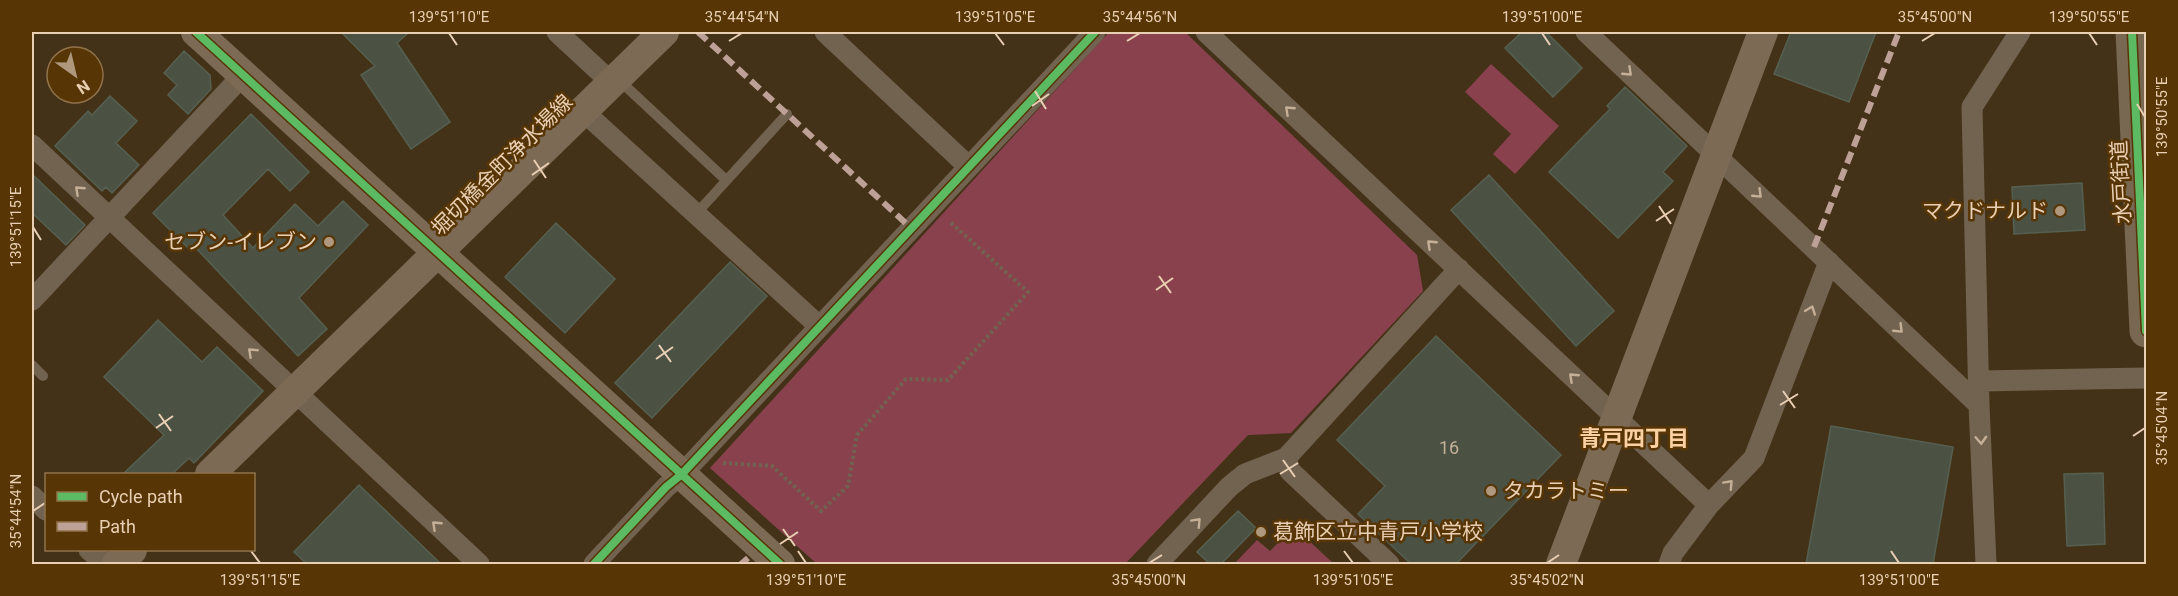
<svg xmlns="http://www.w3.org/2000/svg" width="2178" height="596" font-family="Roboto,'Noto Sans JP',sans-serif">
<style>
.green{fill:#89424d}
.building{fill:#4b5143;stroke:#566051;stroke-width:1.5}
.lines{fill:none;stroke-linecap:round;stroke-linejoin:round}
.path{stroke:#716352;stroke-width:4;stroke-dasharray:3 3;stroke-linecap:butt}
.lane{stroke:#726351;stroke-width:10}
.street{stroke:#726351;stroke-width:21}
.secondary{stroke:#7d6a54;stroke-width:30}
.highway{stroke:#796851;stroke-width:33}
.quiet{stroke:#bda197;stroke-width:6;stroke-dasharray:12 6;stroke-linecap:butt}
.cycleway-casing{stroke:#573505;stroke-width:11}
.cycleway{stroke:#5cba63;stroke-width:8}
.oneway{stroke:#c5af96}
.ticks{fill:none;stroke:#e9cfb3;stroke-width:2}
.poi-dot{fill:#af987d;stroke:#573505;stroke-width:2}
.labels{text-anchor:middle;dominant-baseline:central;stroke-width:5;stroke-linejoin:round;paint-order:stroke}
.number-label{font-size:18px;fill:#c2b097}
.street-label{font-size:21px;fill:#e9cfb3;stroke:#573505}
.poi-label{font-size:21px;fill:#e9cfb3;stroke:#573505;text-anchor:end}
.neighbourhood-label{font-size:22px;font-weight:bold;fill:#fbd1a4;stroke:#573505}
.neatline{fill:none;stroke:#e9cfb3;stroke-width:2}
.ticks-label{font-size:15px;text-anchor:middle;fill:#e9cfb3}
</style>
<rect width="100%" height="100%" fill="#443218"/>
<!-- green -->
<path class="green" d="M 1133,32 L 1185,32 L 1417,255 L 1423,291 L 1291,433 L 1248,435 L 1125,564 L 817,564 L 710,468 L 1108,33 Z
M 1491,64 L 1559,126 L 1515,174 L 1493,154 L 1511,134 L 1465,92 Z
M 1294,527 L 1334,564 L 1234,564 L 1257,540 L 1270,551 Z"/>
<!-- building -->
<path class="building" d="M 341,32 L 409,32 L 397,43 L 450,122 L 411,149 L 361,75 L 375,66 Z
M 1522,32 L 1546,32 L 1582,68 L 1553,97 L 1505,48 Z
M 1791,32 L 1876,32 L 1849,102 L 1774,74 Z
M 184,51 L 210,75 L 211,89 L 188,114 L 168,95 L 177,85 L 164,73 Z
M 1625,87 L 1687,146 L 1663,172 L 1673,181 L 1618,238 L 1549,172 L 1610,109 L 1607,106 Z
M 110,96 L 137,121 L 116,143 L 139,165 L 112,193 L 106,187 L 102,191 L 55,146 L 88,111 L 92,115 Z
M 251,114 L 309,172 L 290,191 L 268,169 L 223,215 L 253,248 L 295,204 L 318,226 L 343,201 L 368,225 L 299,298 L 327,329 L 298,356 L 193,245 L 189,249 L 153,213 Z
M 32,174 L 85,225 L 66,245 L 32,213 Z
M 1489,175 L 1614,311 L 1576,346 L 1451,210 Z
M 2082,183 L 2085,230 L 2014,234 L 2012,187 Z
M 556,223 L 615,279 L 565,333 L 505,277 Z
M 730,262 L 767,296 L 652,418 L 615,383 Z
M 158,320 L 202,362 L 217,347 L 263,391 L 194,463 L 189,458 L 172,474 L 123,474 L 164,435 L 104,377 Z
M 1436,336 L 1561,455 L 1456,564 L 1411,564 L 1358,514 L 1385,486 L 1337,440 Z
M 1831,426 L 1953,447 L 1933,564 L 1806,564 Z
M 2103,473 L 2105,544 L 2067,546 L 2064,474 Z
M 359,485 L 441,564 L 307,564 L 294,552 Z
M 1238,511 L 1256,528 L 1221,564 L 1210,564 L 1197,552 Z"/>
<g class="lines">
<!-- path -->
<path class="path" d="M 723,463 L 772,466 L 821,511 L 848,486 L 857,435 L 906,379 L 948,380 L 1028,292 L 949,221"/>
<!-- lane -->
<path class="lane" d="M 619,80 L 726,180
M 695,215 L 787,114
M 32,365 L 43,376"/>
<!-- street -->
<path class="street" d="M 557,32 L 612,83
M 825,32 L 968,166
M 1206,32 L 1709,505
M 1586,32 L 1979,405
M 583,111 L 819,326
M 32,145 L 479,564
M 32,300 L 243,75
M 1980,381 L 2146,378
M 1286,458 L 1290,471 L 1389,564
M 32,496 L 46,510
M 89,550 L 106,564
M 594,564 L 666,487 L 682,474 L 1095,32
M 1157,564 L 1229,487 L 1245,474 L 1286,458 L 1459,269
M 1669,564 L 1673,553 L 1709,505 L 1754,458 L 1829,262
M 1986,564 L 1979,405 L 1972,107 L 2020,32"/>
<!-- secondary -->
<path class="secondary" d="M 196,32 L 780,564
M 210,474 L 664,32
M 117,564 L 132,550
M 1561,564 L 1763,32"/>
<!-- highway -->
<path class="highway" d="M 2132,32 L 2146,331"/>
<!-- quiet -->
<path class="quiet" d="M 698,32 L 911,228
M 1814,247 L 1899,32
M 741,564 L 748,558"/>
<defs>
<path id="cycleway" d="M 196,32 L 780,564
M 2132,32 L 2146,331
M 594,564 L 666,487 L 682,474 L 1095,32"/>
</defs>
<!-- cycleway casing -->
<use href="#cycleway" class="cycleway-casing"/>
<!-- cycleway -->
<use href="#cycleway" class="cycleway"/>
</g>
<!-- one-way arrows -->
<defs><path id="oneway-chevron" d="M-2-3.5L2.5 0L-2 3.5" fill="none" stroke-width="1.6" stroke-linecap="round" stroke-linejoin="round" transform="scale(1.5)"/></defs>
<g class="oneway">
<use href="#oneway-chevron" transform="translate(1628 72) rotate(43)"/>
<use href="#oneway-chevron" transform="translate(1289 110) rotate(-137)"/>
<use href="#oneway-chevron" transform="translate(79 190) rotate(-137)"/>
<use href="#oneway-chevron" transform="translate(1758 194) rotate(44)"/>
<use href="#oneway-chevron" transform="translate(1431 244) rotate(-137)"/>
<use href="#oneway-chevron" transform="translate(1811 310) rotate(-69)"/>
<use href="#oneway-chevron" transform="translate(1899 329) rotate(44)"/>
<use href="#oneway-chevron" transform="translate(252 352) rotate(-137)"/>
<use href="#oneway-chevron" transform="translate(1573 377) rotate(-137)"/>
<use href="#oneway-chevron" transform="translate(1981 440) rotate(87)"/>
<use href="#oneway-chevron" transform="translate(1729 484) rotate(-47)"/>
<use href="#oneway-chevron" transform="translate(1197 522) rotate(-47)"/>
<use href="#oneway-chevron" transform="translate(436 525) rotate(-137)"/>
</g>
<!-- ticks -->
<path class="ticks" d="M 449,33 L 457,45M 995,33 L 1004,45M 1542,33 L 1550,45M 2089,33 L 2097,45M 729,41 L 742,33M 1127,41 L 1140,33M 1922,41 L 1935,33M 1035,91 L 1046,109M 2137,104 L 2145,117M 1032,106 L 1049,94M 534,160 L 546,178M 532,175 L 549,163M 1659,206 L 1671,224M 1656,221 L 1674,209M 33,227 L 41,240M 1159,276 L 1171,293M 1156,290 L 1173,278M 659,345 L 671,362M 656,359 L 673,347M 1783,391 L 1795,408M 1780,405 L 1798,394M 159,414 L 171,431M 156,428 L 173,416M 2133,436 L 2145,428M 1283,460 L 1295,477M 1280,474 L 1298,463M 33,511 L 45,503M 783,529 L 795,546M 780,544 L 798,532M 251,551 L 260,563M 798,551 L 806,563M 1344,551 L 1353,563M 1891,551 L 1899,563M 1149,563 L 1162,555M 1547,563 L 1559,555"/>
<!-- markers -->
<g class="poi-dot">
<circle cx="2060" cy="211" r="6"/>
<circle cx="329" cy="242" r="6"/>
<circle cx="1491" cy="491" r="6"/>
<circle cx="1261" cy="532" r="6"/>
</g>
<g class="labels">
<!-- number labels -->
<g class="number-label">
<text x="1449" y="447">16</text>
</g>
<!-- street labels -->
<g class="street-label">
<text transform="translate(502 165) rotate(-45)">堀切橋金町浄水場線</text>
<text transform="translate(2121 182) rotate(-93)">水戸街道</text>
</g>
<!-- poi labels -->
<g class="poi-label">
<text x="2048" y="211">マクドナルド</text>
<text x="317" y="242">セブン-イレブン</text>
<text x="1503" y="491" text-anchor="start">タカラトミー</text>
<text x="1273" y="532" text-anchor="start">葛飾区立中青戸小学校</text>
</g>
<!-- neighbourhood labels -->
<g class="neighbourhood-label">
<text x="1634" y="438">青戸四丁目</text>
</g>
</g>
<!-- border -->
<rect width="2178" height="596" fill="none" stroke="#573505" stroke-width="66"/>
<!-- legend -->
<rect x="45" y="473" width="210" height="78" fill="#573505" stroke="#91734b" stroke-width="1.5"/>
<rect x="57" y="492" width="30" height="9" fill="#5cba63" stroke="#91734b" stroke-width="1.5"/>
<text x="99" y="503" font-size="18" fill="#e9cfb3">Cycle path</text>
<rect x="57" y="522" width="30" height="9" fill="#bda197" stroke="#91734b" stroke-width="1.5"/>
<text x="99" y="533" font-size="18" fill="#e9cfb3">Path</text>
<!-- north arrow -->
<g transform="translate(75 75) rotate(146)"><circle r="28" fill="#573505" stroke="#91734b" stroke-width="1.5"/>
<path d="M0-4.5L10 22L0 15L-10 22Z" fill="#af987d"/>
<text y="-9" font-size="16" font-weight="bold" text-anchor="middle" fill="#e9cfb3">N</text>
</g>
<rect x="33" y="33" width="2112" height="530" class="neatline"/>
<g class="ticks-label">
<text x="449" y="22">139°51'10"E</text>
<text x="742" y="22">35°44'54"N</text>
<text x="995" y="22">139°51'05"E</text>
<text x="1140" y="22">35°44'56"N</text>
<text x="1542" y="22">139°51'00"E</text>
<text x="1935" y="22">35°45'00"N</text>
<text x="2089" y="22">139°50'55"E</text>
<text transform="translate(2162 117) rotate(-90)" y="5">139°50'55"E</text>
<text transform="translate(16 227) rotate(-90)" y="5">139°51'15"E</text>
<text transform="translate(2162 428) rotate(-90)" y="5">35°45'04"N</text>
<text transform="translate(16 511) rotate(-90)" y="5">35°44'54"N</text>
<text x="260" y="585">139°51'15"E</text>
<text x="806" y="585">139°51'10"E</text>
<text x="1149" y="585">35°45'00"N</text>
<text x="1353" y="585">139°51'05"E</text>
<text x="1547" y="585">35°45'02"N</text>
<text x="1899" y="585">139°51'00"E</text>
</g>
</svg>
